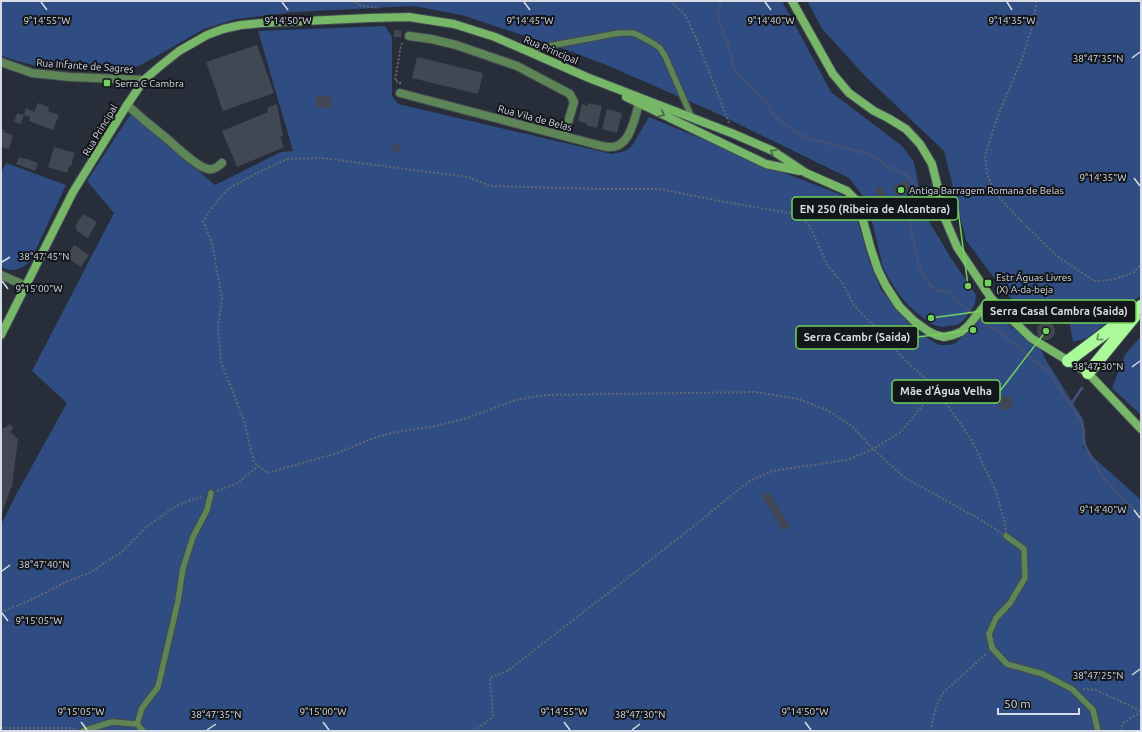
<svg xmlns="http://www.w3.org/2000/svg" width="1142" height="732" font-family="Ubuntu,sans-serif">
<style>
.green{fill:#2f4d82}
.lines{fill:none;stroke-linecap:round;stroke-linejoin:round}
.stream{stroke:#405078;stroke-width:3}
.building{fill:#414753}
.lane-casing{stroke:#444a54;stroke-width:8}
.street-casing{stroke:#444a54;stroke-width:10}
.secondary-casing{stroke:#444a54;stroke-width:10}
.highway-casing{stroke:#444a54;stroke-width:14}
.path{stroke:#626771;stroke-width:2;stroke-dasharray:2 2;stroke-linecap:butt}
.lane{stroke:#5e8555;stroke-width:5.5}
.street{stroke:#5e8555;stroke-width:8}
.secondary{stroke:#77b768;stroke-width:8}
.highway{stroke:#abfa99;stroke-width:12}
.oneway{stroke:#456642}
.oneway2{stroke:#679360}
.ticks{fill:none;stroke:#d7dbe3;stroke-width:1.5}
.poi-dot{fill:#73d25c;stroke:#13161b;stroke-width:1.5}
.labels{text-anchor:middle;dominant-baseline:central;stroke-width:4;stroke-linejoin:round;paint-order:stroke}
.street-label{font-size:10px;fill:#d7dbe3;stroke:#13161b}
.poi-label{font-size:10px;fill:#d7dbe3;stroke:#13161b;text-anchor:start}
.ticks-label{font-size:10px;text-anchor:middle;fill:#d7dbe3;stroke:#13161b;stroke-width:4;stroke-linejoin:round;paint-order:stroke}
.leader{fill:none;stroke:#73d25c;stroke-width:1.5}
.callout-dot{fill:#73d25c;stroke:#13161b;stroke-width:1.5}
.callout{fill:#13161b;stroke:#73d25c;stroke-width:1.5}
.callout-label{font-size:11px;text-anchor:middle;font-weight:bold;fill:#d7dbe3}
</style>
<rect width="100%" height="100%" fill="#282e39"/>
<!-- green -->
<path class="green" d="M 1,1 L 782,1 L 831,92 L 902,146 L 914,162 L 924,213 L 949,255 L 976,295 L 975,304 L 964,320 L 957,325 L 942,327 L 931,324 L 911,308 L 901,297 L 889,279 L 883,267 L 867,201 L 849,178 L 712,111 L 604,64 L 564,49 L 462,15 L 413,6 L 295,12 L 236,19 L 204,29 L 139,66 L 119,71 L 39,67 L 1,56 Z
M 807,1 L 1141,1 L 1141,295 L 1087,338 L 1073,342 L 1068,315 L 1059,305 L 1045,304 L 1023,313 L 988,270 L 966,240 L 944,151 L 866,77 L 823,30 Z
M 385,26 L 392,37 L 392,96 L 398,104 L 612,154 L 625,151 L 632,146 L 649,117 L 779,171 L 847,197 L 853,202 L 859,226 L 869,260 L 881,290 L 907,321 L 919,333 L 939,345 L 949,345 L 956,343 L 983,313 L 991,312 L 996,314 L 1042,351 L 1044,357 L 1083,419 L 1086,443 L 1082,447 L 1141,500 L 1141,731 L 1,731 L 1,525 L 16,495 L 67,403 L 32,371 L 114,213 L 87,181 L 130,115 L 135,116 L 170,147 L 215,185 L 281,152 L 293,151 L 258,31 Z
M 6,163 L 66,185 L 30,262 C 19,269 13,273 1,267 L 1,173 Z
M 1141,336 L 1141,415 L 1112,388 L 1125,355 Z"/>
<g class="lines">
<!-- stream -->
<path class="stream" d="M 721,1 L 718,14 L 719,21 L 731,53 L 733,68 L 738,74 L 767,104 L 772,113 L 779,120 L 793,130 L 811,139 L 872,155 L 888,167 L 907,175 L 917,189 L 917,196 L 913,204 L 911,215 L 911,229 L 918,262 L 924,276 L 930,285 L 937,290 L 950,293 L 971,313
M 982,321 L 999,332 L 1049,372 L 1081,421 L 1084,432 L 1083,437 L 1084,444 L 1100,473 L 1116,492 L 1141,516
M 1071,404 L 1082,388"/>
</g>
<!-- building -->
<path class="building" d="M 394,30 L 401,30 L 401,37 L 394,37 Z
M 257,45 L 274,93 L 223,111 L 206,62 Z
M 417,57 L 483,73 L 478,94 L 412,78 Z
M 316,95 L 331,96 L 331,108 L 316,107 Z
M 38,103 L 49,107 L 48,111 L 59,115 L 53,130 L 29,121 L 30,117 L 24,115 L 26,108 L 34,112 Z
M 588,103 L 602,106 L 597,128 L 586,125 L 586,123 L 578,121 L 582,104 L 588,106 Z
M 277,104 L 283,136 L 280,137 L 284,147 L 237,167 L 222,131 L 268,112 L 267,108 Z
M 607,109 L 622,113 L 617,133 L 602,129 Z
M 17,113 L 24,115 L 21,124 L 14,122 Z
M 1,129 L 5,130 L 4,132 L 13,135 L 9,149 L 1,147 Z
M 394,144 L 400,145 L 399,153 L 393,152 Z
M 54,147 L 75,153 L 71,166 L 69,166 L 67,173 L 48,167 Z
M 19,157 L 25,159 L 25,158 L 38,163 L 35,171 L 16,164 Z
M 906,180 L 911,189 L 907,191 L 908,193 L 905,194 L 903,191 L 898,193 L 902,200 L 900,201 L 892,187 Z
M 877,186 L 883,188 L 882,191 L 883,190 L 890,207 L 884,209 L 877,192 L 875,192 Z
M 83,214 L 97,222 L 88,238 L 78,232 L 75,226 Z
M 74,245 L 89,255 L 81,267 L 66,257 Z
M1037 331a9 9 0 1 1 18 0a9 9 0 1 1-18 0Z
M999 403a7 7 0 1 1 14 0a7 7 0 1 1-14 0Z
M 10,424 L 14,428 L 10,432 L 18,439 L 12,488 L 11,488 L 1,515 L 1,429 L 6,427 Z
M 769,492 L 790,527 L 783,531 L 762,496 Z"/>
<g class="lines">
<defs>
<path id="lane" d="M 527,50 L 619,33 L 634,33 L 651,42 L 660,48 L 665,56 L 692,118
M 1006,536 L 1024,549 L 1025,578 L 1010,603 L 996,618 L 989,634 L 992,648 L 1007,664 L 1043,674 L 1072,689 L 1093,710 L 1098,731
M 137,724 L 142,708 L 158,687 L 178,601 L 183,568 L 193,537 L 207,510 L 211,493
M 83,731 L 112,722 L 137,724 L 143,731"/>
<path id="street" d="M 409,36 L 431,39 L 456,45 L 517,66 L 570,94 L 574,102 L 564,136
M 1,62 L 32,73 L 70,77 L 144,80
M 400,93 L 594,144 C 599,145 604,147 610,147 C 630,148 634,119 639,104
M 127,105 C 139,116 152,127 165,137 C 173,144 198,168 208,169 C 213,170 218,167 222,163
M 1,275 L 26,286"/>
<path id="secondary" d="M 792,1 L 833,74 L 849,93 L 874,111 L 888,118 L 906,129 L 920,144 L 932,164 L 938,188 L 943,214 L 957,247 L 991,298 L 1002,310 L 1031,338 L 1088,373 L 1141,429
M 626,97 L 766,164 L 800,171
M 1,335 L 73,192 L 127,105 L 144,80 L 159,67 L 179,51 L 207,35 L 223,29 L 241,25 L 263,23 L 369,18 L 409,17 L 454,24 L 495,37 L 589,78 L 734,134 L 773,151 L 806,173 L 847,191 L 855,199 L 859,206 L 871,249 L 878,270 L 886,286 L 899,306 L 914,321 L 928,331 L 936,335 L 944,337 L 953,335 L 961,332 L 968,326 L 991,298"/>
<path id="highway" d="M 1068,361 L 1141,306
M 1088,373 L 1134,317"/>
</defs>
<!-- lane casing -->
<use href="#lane" class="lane-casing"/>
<!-- street casing -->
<use href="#street" class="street-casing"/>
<!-- secondary casing -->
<use href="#secondary" class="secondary-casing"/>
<!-- highway casing -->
<use href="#highway" class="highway-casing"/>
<!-- path -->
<path class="path" d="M 352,1 L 362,6 L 378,8
M 669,1 L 674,4 L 686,16 L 698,43 L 729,123
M 1036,1 L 1035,17 L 1022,59 L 997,118 L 985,156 L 987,174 L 995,193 L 1023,223 L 1057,256 L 1094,281 L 1112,280 L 1133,273 L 1141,264
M 400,84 L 400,82 L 395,81 L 401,45 L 402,43
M 322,158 L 468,177 L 491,186 L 601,189 L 660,189 L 714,200 L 801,215 L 811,229 L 828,266 L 841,281 L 854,305 L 906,361 L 934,386 L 971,439 L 995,489 L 1005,523 L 1006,536 L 978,518 L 905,478 L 873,449 L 852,426 L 827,410 L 798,399 L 755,392 L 544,395 L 516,400 L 464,419 L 435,426 L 391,433 L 371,439 L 338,453 L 267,473 L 254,462 L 244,421 L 221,362 L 218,328 L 222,298 L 212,243 L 203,221 L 213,206 L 228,189 L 261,171 L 287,159 Z
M 217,491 L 238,483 L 258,466
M 1,612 L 31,600 L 66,582 L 89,573 L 123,551 L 146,527 L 176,506 L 202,496
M 1083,689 L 1096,690 L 1141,711
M 1,728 L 70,728 L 76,729
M 474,731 L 493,717 L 490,678 L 509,670 L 684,534 L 748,482 L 772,471 L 847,460 L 873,449 L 901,432 L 926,401 L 934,386
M 930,731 L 936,707 L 942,694 L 987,653
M 1121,731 L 1123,723 L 1141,712"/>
<!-- lane -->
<use href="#lane" class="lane"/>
<!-- street -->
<use href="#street" class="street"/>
<!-- secondary -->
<use href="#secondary" class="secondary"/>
<!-- highway -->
<use href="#highway" class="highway"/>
</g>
<!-- one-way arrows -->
<defs><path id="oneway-chevron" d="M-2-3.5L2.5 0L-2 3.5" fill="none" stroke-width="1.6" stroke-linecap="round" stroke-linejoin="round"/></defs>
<g class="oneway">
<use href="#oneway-chevron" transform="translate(662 114) rotate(25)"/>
<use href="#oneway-chevron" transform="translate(773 152) rotate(-151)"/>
</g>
<use class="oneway2" href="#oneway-chevron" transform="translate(1099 338) rotate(143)"/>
<!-- ticks -->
<path class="ticks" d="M 41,2 L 47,10M 282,2 L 288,10M 524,2 L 530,10M 765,2 L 771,10M 1007,2 L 1012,10M 1132,58 L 1140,52M 1134,178 L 1140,186M 2,262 L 10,257M 2,281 L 8,289M 1132,367 L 1140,361M 1134,510 L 1140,518M 2,571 L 10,565M 2,613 L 8,621M 1132,675 L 1140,669M 81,722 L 87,730M 323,722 L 329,730M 564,722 L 570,730M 805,722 L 811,730M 207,730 L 216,724M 632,730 L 640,724"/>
<!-- markers -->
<g class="poi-dot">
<rect x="103" y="79" width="8" height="8" rx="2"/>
<circle cx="901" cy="190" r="4"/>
<rect x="984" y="279" width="8" height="8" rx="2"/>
</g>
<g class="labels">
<!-- street labels -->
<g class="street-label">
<text transform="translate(551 50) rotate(23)">Rua Principal</text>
<text transform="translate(85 66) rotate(4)">Rua Infante de Sagres</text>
<text transform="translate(535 118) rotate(15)">Rua Vila de Belas</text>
<text transform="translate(100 130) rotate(-59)">Rua Principal</text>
</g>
<!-- poi labels -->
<g class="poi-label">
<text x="115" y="83">Serra C Cambra</text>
<text x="909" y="190">Antiga Barragem Romana de Belas</text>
<text x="996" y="277">Estr Águas Livres<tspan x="996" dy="12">(X) A-da-beja</tspan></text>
</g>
</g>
<g class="ticks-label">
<text x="47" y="24">9°14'55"W</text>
<text x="288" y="24">9°14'50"W</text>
<text x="530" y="24">9°14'45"W</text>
<text x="771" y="24">9°14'40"W</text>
<text x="1012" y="24">9°14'35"W</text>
<text x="1098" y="62">38°47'35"N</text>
<text x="1103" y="181">9°14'35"W</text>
<text x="44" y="260">38°47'45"N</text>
<text x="39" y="292">9°15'00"W</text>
<text x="1098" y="370">38°47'30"N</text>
<text x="1103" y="513">9°14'40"W</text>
<text x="44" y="568">38°47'40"N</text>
<text x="39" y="624">9°15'05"W</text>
<text x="1098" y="679">38°47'25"N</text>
<text x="81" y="715">9°15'05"W</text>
<text x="323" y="715">9°15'00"W</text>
<text x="564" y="715">9°14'55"W</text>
<text x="805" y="715">9°14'50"W</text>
<text x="216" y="718">38°47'35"N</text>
<text x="640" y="718">38°47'30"N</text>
</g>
<!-- callouts -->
<path class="leader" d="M968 286L958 209M931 318L982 311M973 330L918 337M1046 331L1000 391"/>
<g class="callout-dot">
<circle cx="968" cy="286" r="4"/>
<circle cx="931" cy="318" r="4"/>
<circle cx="973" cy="330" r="4"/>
<circle cx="1046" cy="331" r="4"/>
</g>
<g class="callout">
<rect x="792" y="197" width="166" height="23" rx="4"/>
<rect x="982" y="300" width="154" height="23" rx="4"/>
<rect x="796" y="326" width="122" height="23" rx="4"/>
<rect x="892" y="380" width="108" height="23" rx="4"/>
</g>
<g class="callout-label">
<text x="875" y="213">EN 250 (Ribeira de Alcantara)</text>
<text x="1059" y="315">Serra Casal Cambra (Saida)</text>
<text x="857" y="341">Serra Ccambr (Saida)</text>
<text x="946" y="395">Mãe d'Água Velha</text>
</g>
<!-- border -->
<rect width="1142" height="732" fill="none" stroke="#d7dbe3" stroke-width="4"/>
<!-- scale -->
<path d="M998 708v6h81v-6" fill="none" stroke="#d7dbe3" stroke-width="2"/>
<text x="1004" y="708" font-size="12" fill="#d7dbe3" stroke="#13161b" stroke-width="3" paint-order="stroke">50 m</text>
</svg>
